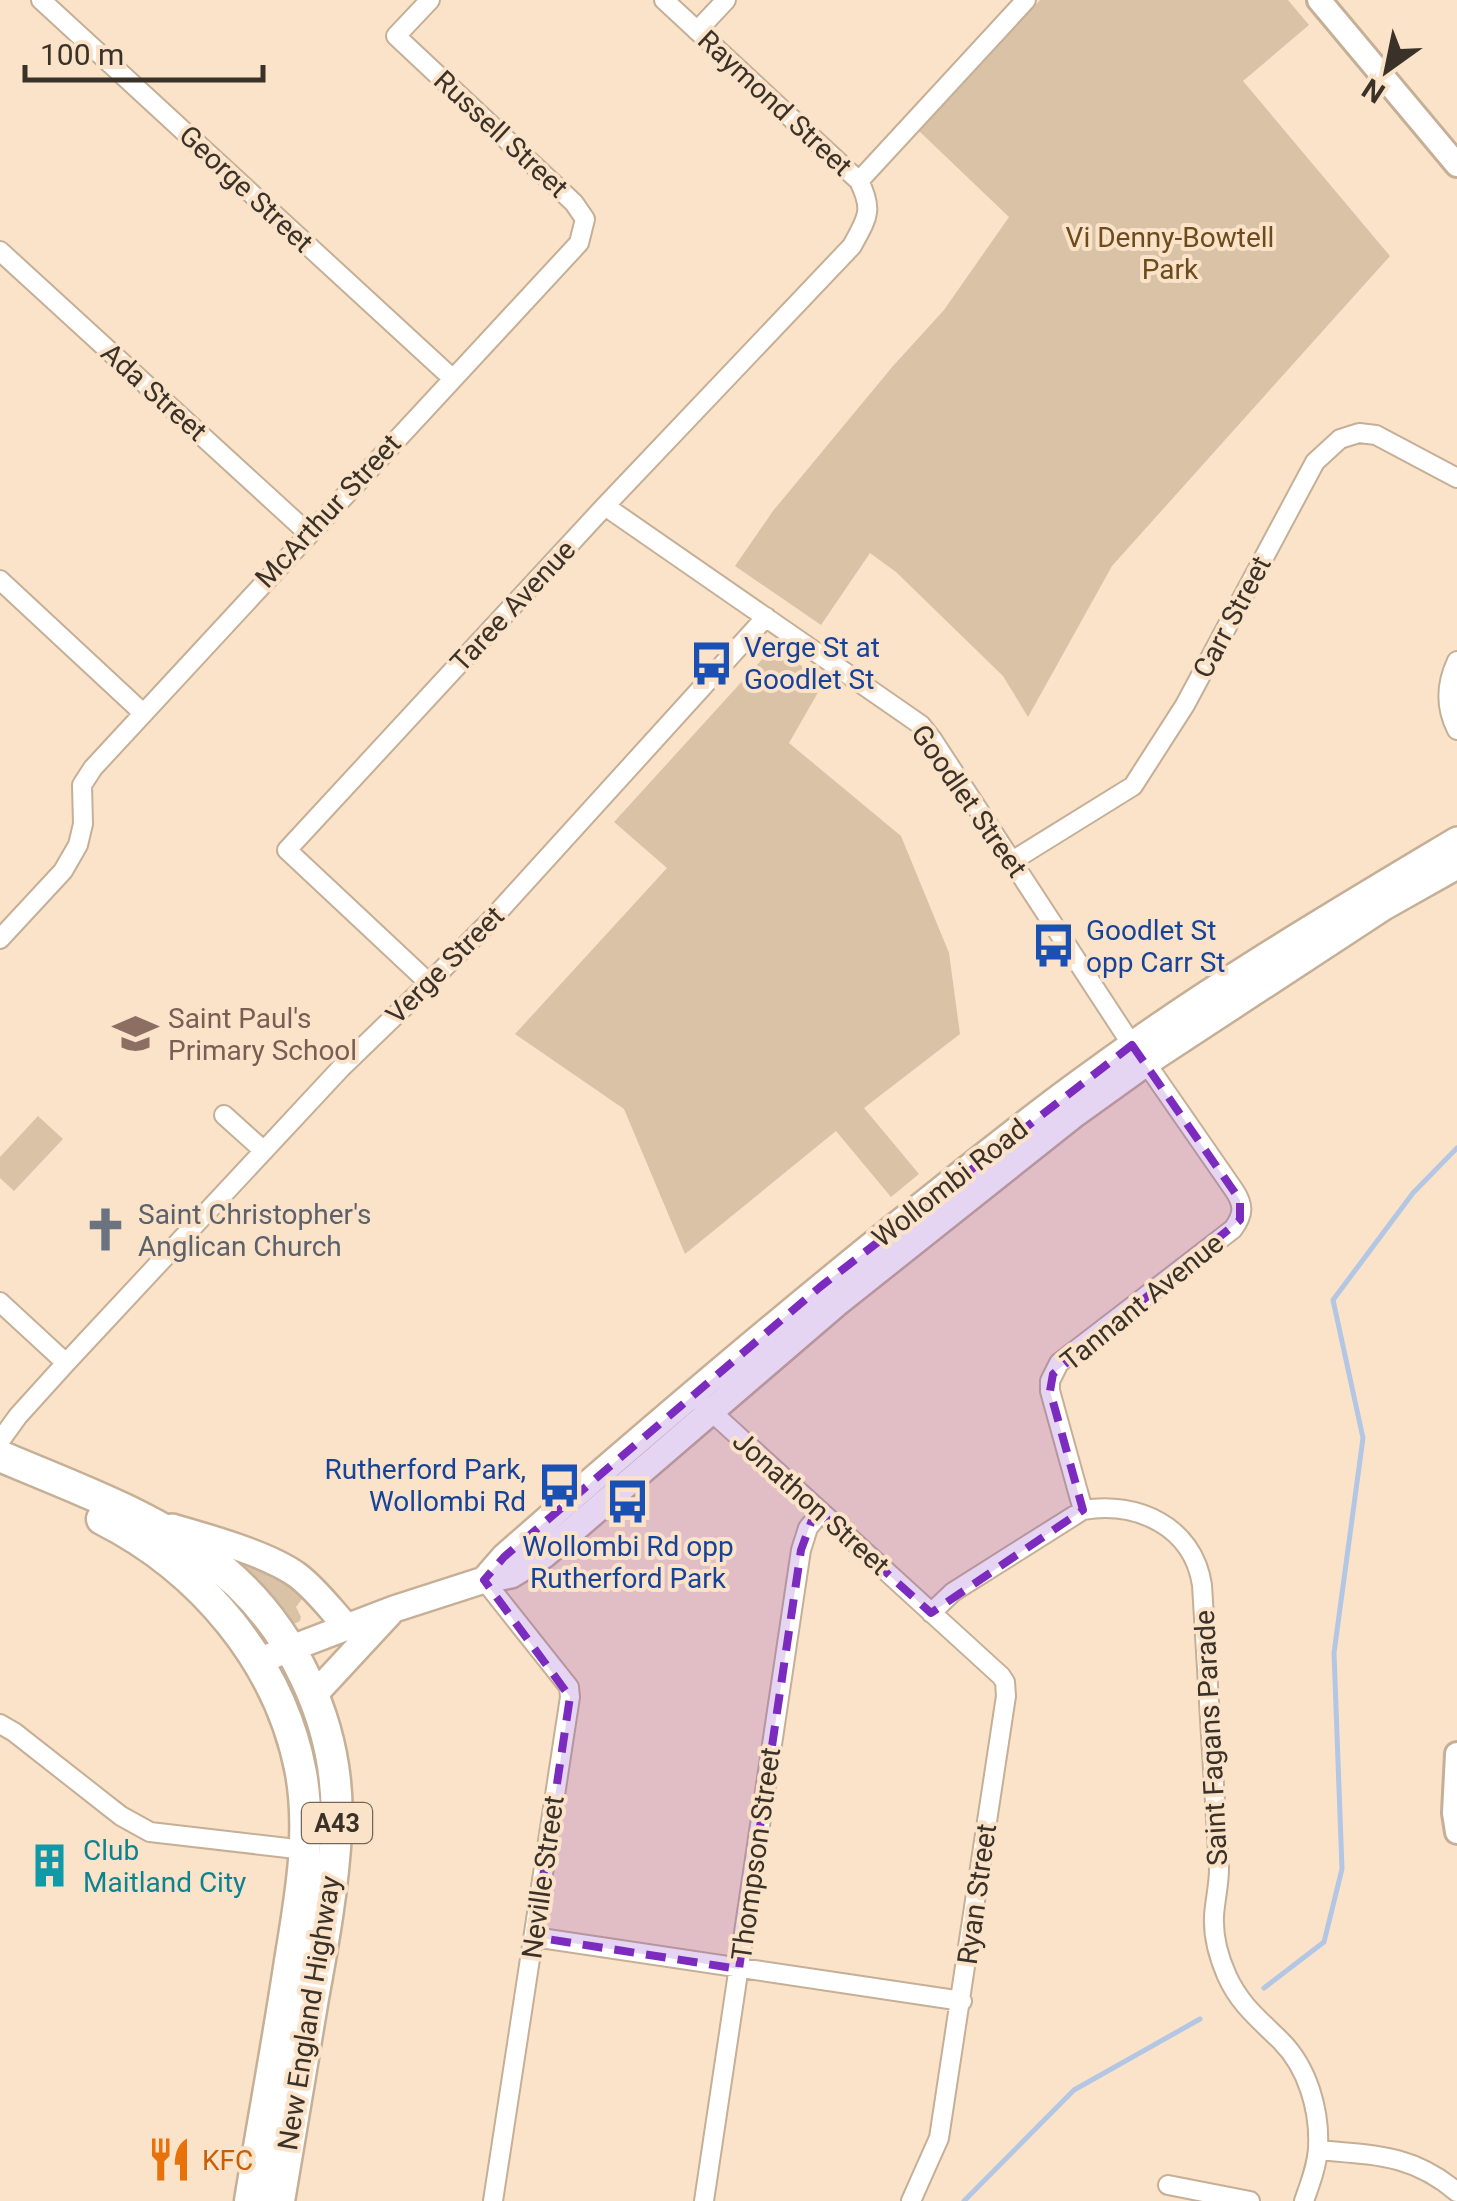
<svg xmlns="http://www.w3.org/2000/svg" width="1457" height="2201" font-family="Roboto,sans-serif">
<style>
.green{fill:#dac2a6}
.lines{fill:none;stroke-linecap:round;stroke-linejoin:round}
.stream{stroke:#b3c6e4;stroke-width:5}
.minor-casing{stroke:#c5af96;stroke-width:22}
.tertiary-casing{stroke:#c5af96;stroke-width:28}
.secondary-casing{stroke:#c5af96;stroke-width:30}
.trunk-casing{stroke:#c5af96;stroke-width:35}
.minor{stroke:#fff;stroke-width:18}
.tertiary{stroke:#fff;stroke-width:22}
.secondary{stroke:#fff;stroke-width:25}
.trunk{stroke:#fff;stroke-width:30}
.marked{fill:#7b2cbf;fill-opacity:0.2;stroke:#7b2cbf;stroke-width:8;stroke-dasharray:20 12;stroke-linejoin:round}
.labels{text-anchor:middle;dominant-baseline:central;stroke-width:8;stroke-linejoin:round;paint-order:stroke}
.shield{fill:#fae3c9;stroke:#746758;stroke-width:2.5}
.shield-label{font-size:25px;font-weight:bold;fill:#3a3228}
.street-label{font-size:28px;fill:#3a3228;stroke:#fae3c9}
.park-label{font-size:28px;fill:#6e4b1d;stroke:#fae3c9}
.transit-label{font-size:28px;fill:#164399;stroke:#fae3c9;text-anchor:start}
.education-label{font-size:28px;fill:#785e54;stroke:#fae3c9;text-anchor:start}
.worship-label{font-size:28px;fill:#5b616d;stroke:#fae3c9;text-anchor:start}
.culture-label{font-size:28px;fill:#0d838f;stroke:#fae3c9;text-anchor:start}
.food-label{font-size:28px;fill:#c56008;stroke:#fae3c9;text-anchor:start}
</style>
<rect width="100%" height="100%" fill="#fae3c9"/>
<!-- green -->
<path class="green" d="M 1040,0 L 1288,0 L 1309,25 L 1243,81 L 1390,256 L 1112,566 L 1028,717 L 1003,676 L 896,572 L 870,553 L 821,625 L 735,566 L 773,511 L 893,366 L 944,310 L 1009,217 L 919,131 Z
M 781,651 L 824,682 L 789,743 L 901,836 L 949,953 L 960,1034 L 864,1108 L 919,1174 L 891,1197 L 836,1131 L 685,1254 L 624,1109 L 515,1034 L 667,868 L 614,822 L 767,654 Z
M 38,1116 L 63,1139 L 14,1191 L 0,1178 L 0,1157 Z
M 230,1553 L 259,1565 L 306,1594 L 296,1607 L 301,1617 L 300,1621 L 292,1625 L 267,1589 Z"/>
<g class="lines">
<!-- stream -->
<path class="stream" d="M 1264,1988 L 1324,1942 L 1342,1869 L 1334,1653 L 1363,1438 L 1333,1300 L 1413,1193 L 1457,1148
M 964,2201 L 1074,2090 L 1200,2019"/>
<defs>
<path id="minor" d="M 41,0 L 452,378
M 697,31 L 726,0
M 859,181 L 1026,0
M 0,251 L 308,533
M 605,506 L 921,725 L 932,739 L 1132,1045
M 0,580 L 143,713
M 1457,661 C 1446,684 1445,707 1457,730
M 1012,861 L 1133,786 L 1185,705 L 1315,462 L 1340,439 L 1359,433 L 1376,435 L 1457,478
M 0,939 L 63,871 L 78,845 L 83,824 L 82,785 L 93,768 L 579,243 L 585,219 L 574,203 L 396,36 L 430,0
M 429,983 L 287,850 L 605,506 L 852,246 C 867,218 874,211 859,181 L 664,0
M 224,1115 L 264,1151
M 0,1302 L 66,1363
M 703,1404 L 1001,1676 L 1005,1682 L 1006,1696 L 939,2138 L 911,2201
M 0,1441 L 18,1416 L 66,1363 L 341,1068 L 429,983 L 490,921 L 766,617
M 1083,1510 L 1050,1391 L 1050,1381 L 1059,1363 L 1233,1229 C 1244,1214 1244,1205 1234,1190 L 1146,1063
M 484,1580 L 569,1687 L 570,1697 L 493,2201
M 931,1613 L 953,1592 L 1083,1510 C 1137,1501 1193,1526 1202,1585 L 1219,1869 C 1219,1885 1215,1900 1214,1916 C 1213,1936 1219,1958 1227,1976 C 1240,2005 1260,2020 1281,2041 C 1308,2068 1320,2111 1318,2148 C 1317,2166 1310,2184 1304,2201
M 0,1724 L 14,1732 L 121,1816 L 150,1832 L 305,1850
M 534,1937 L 962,2001
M 1318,2150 C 1374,2155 1412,2154 1457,2192
M 1168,2185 L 1250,2201
M 704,2201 L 801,1550 L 808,1528 L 820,1513"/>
<path id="tertiary" d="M 1319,0 L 1457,165
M 1457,1754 L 1454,1813 L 1457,1832"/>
<path id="secondary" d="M 172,1527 C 207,1537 268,1554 297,1575 C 316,1589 331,1610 347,1627
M 484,1580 L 504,1557 C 635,1442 767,1329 903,1220 C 966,1170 1028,1119 1094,1072 C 1208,988 1335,913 1457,840
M 258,1661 L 394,1609 L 484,1580 L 511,1575 L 544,1555 L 836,1304 L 1075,1114 L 1146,1063 L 1384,907 L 1457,866
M 314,1695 L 390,1613"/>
<path id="trunk" d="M 0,1456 C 70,1486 142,1511 205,1556 C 291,1618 343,1726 336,1833 C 333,1888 323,1944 313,1998 C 302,2066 290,2133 279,2201
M 102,1519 C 201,1569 280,1662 301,1773 C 312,1835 300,1900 290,1961 C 278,2041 263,2121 250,2201"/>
</defs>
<!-- minor casing -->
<use href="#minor" class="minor-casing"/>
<!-- tertiary casing -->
<use href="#tertiary" class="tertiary-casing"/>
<!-- secondary casing -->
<use href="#secondary" class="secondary-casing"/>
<!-- trunk casing -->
<use href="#trunk" class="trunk-casing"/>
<!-- minor -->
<use href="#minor" class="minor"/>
<!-- tertiary -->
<use href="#tertiary" class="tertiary"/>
<!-- secondary -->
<use href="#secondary" class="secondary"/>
<!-- trunk -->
<use href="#trunk" class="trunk"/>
</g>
<!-- marked area -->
<path class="marked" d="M 1132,1045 L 1240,1200 L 1240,1220 L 1053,1374 L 1050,1391 L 1083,1510 L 931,1613 L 816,1509 L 801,1550 L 739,1969 L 534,1937 L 570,1697 L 484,1580 L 504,1557 L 820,1287 Z"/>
<!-- icons -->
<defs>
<symbol id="bus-bare" viewBox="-9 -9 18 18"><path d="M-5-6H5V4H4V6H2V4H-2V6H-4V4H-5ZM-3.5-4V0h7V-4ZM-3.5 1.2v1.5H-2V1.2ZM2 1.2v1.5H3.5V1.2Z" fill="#1a4fb4" stroke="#fae3c9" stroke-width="2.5" paint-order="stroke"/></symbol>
<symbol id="school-bare" viewBox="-9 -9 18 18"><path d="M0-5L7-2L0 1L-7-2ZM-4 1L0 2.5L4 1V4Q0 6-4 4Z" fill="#8d6e63" stroke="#fae3c9" stroke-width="2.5" paint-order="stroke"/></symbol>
<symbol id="church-bare" viewBox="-9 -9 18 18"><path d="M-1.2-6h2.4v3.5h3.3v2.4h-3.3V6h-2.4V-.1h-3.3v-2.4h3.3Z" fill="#6b7280" stroke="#fae3c9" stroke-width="2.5" paint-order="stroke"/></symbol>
<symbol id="building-bare" viewBox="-9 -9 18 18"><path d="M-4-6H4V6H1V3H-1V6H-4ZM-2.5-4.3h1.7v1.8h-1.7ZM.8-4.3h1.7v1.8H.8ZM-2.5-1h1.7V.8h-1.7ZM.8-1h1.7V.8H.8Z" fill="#0f9aa8" stroke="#fae3c9" stroke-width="2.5" paint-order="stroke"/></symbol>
<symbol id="restaurant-bare" viewBox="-9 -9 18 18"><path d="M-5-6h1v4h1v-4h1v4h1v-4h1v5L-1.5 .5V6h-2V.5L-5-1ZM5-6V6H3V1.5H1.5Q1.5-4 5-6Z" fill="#e8710a" stroke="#fae3c9" stroke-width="2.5" paint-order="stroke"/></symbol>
</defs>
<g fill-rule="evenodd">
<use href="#bus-bare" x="680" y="632" width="63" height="63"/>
<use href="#bus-bare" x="1022" y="914" width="63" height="63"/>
<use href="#school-bare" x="104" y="1002" width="63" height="63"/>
<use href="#church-bare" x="74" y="1198" width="63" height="63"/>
<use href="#bus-bare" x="528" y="1454" width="63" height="63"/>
<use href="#bus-bare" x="596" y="1470" width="63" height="63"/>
<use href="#building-bare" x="18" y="1834" width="63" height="63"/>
<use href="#restaurant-bare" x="138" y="2128" width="63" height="63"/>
</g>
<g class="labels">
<!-- shield labels -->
<rect class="shield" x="302" y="1803" width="70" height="40" rx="8"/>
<g class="shield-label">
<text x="337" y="1823">A43</text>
</g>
<!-- street labels -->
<g class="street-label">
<text transform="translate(775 103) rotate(43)">Raymond Street</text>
<text transform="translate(501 134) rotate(43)">Russell Street</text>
<text transform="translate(246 189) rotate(43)">George Street</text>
<text transform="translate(154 392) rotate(42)">Ada Street</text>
<text transform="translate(328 511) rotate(-47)">McArthur Street</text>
<text transform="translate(513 606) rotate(-47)">Taree Avenue</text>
<text transform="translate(1232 617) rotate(-62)">Carr Street</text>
<text transform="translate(969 801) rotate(55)">Goodlet Street</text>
<text transform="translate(445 965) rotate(-45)">Verge Street</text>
<text transform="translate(950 1183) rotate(-38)">Wollombi Road</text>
<text transform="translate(1142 1302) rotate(-39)">Tannant Avenue</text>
<text transform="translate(811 1503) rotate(42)">Jonathon Street</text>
<text transform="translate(1211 1738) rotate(-93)">Saint Fagans Parade</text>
<text transform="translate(756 1854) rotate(-82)">Thompson Street</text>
<text transform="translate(543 1877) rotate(-82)">Neville Street</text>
<text transform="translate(977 1894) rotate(-82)">Ryan Street</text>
<text transform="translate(309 2013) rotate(-81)">New England Highway</text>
</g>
<!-- park labels -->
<g class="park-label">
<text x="1170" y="237">Vi Denny-Bowtell<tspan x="1170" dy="32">Park</tspan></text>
</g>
<!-- transit labels -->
<g class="transit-label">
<text x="744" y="647">Verge St at<tspan x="744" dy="32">Goodlet St</tspan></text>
<text x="1086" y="930">Goodlet St<tspan x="1086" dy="32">opp Carr St</tspan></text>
<text x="526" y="1469" text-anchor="end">Rutherford Park,<tspan x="526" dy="32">Wollombi Rd</tspan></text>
<text x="628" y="1546" text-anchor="middle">Wollombi Rd opp<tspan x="628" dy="32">Rutherford Park</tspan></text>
</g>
<!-- education labels -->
<g class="education-label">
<text x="168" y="1018">Saint Paul's<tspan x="168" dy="32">Primary School</tspan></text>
</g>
<!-- worship labels -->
<g class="worship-label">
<text x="138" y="1214">Saint Christopher's<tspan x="138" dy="32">Anglican Church</tspan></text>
</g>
<!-- culture labels -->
<g class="culture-label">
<text x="83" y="1850">Club<tspan x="83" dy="32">Maitland City</tspan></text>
</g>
<!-- food labels -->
<g class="food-label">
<text x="202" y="2160">KFC</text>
</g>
</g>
<!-- north arrow -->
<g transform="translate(1387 70) rotate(213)" stroke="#fae3c9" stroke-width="8" paint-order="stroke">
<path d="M0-8L18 38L0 25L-18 38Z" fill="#3a3228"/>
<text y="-15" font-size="28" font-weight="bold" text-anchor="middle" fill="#3a3228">N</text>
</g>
<!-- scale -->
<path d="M25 65v15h238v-15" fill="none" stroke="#3a3228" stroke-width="5"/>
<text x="40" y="65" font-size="30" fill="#3a3228" stroke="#fae3c9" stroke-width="8" paint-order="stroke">100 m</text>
</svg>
